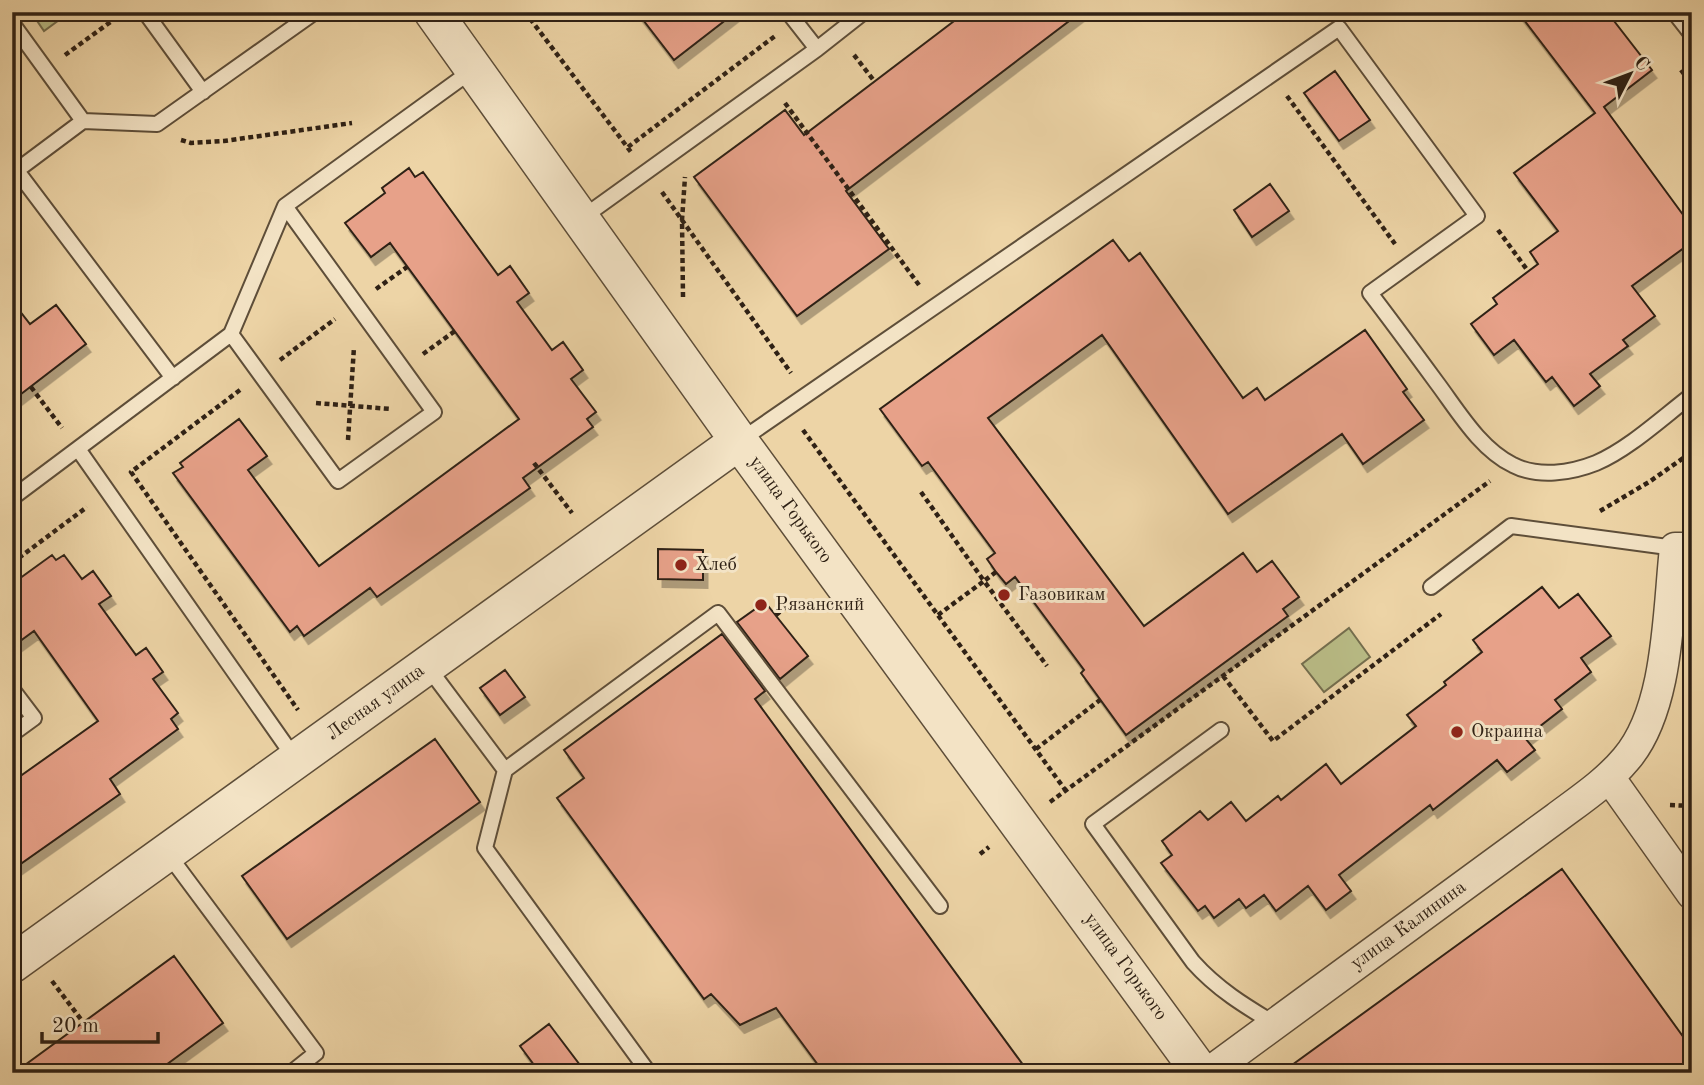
<svg xmlns="http://www.w3.org/2000/svg" width="1704" height="1085" font-family="'Old Standard TT',serif">
<style>
.green{fill:#b9bc86;stroke:#746e4e;stroke-width:2}
.building{fill:#e7a189;stroke:#2f2115;stroke-width:2;filter:url(#shadow)}
.lines{fill:none;stroke-linecap:round;stroke-linejoin:round}
.service-casing{stroke:#5e4e39;stroke-width:18}
.minor-casing{stroke:#5e4e39;stroke-width:33}
.tertiary-casing{stroke:#5e4e39;stroke-width:40}
.path{stroke:#2f2115;stroke-width:4.5;stroke-dasharray:5 3.5;stroke-linecap:butt}
.service{stroke:#f3e3c5;stroke-width:14}
.minor{stroke:#f3e3c5;stroke-width:30}
.tertiary{stroke:#f3e3c5;stroke-width:37}
.poi-dot{fill:#8f2418;stroke:#f3e3c5;stroke-width:2.5}
.labels{text-anchor:middle;dominant-baseline:central;stroke-width:6;stroke-linejoin:round;paint-order:stroke}
.street-label{font-size:19px;fill:#2f2115;stroke:#f3e3c5}
.poi-label{font-size:19px;fill:#2f2115;stroke:#f3e3c5;text-anchor:start}
</style>
<defs>
<filter id="shadow"><feDropShadow dx="4.5" dy="8" stdDeviation="0" flood-color="#0004"/></filter>
</defs>
<rect width="100%" height="100%" fill="#edd4a6"/>
<filter id="stains"><feTurbulence type="fractalNoise" baseFrequency=".00286" numOctaves="4"/><feColorMatrix values="0 0 0 0 .2 0 0 0 0 .09 0 0 0 0 .02 0 0 0 .5 -.17"/></filter>
<radialGradient id="worn" r=".72"><stop offset=".6" stop-color="#630" stop-opacity="0"/><stop offset="1" stop-color="#630" stop-opacity=".3"/></radialGradient>
<!-- green -->
<path class="green" d="M 31,12 L 70,12 L 44,31 Z
M 1349,628 L 1370,657 L 1324,692 L 1302,664 Z"/>
<!-- building -->
<path class="building" d="M 637,12 L 736,12 L 674,60 Z
M 966,12 L 1081,12 L 846,191 L 889,249 L 797,316 L 694,177 L 785,110 L 804,135 Z
M 1518,12 L 1607,12 L 1652,70 L 1604,107 L 1692,227 L 1692,242 L 1632,286 L 1655,316 L 1623,340 L 1628,346 L 1590,374 L 1600,386 L 1574,406 L 1552,377 L 1546,382 L 1514,340 L 1494,355 L 1471,324 L 1497,304 L 1493,298 L 1538,264 L 1530,252 L 1558,231 L 1514,173 L 1595,113 Z
M 1335,71 L 1370,120 L 1339,141 L 1304,93 Z
M 409,168 L 415,177 L 423,172 L 498,275 L 510,266 L 529,293 L 517,302 L 552,350 L 563,342 L 583,370 L 571,379 L 596,412 L 587,419 L 593,427 L 523,478 L 530,488 L 377,597 L 370,588 L 304,636 L 297,626 L 290,632 L 173,473 L 183,467 L 180,463 L 239,419 L 267,456 L 248,470 L 319,566 L 519,419 L 390,243 L 371,257 L 345,223 L 385,193 L 382,188 Z
M 1270,184 L 1289,211 L 1252,237 L 1234,210 Z
M 1113,240 L 1129,261 L 1140,253 L 1243,398 L 1257,388 L 1265,400 L 1365,330 L 1407,389 L 1403,392 L 1424,420 L 1363,464 L 1342,434 L 1228,514 L 1102,335 L 988,418 L 1144,626 L 1243,553 L 1257,572 L 1272,561 L 1299,597 L 1283,609 L 1288,616 L 1126,735 L 1081,673 L 1084,670 L 1015,577 L 1006,584 L 996,572 L 987,559 L 995,553 L 928,462 L 922,466 L 880,409 Z
M 12,301 L 30,324 L 56,305 L 86,344 L 12,401 Z
M 658,549 L 703,550 L 703,580 L 658,579 Z
M 52,555 L 56,560 L 64,555 L 82,579 L 93,571 L 111,596 L 99,604 L 136,655 L 146,648 L 163,672 L 153,679 L 178,713 L 171,719 L 178,729 L 110,779 L 120,794 L 12,870 L 12,782 L 98,721 L 34,631 L 12,647 L 12,584 Z
M 1542,587 L 1559,608 L 1578,594 L 1611,636 L 1581,658 L 1591,672 L 1555,700 L 1562,709 L 1525,738 L 1535,750 L 1507,772 L 1497,760 L 1433,810 L 1430,805 L 1339,875 L 1351,891 L 1326,910 L 1308,886 L 1276,911 L 1264,895 L 1246,908 L 1239,899 L 1214,918 L 1205,906 L 1198,911 L 1161,863 L 1172,855 L 1162,841 L 1200,811 L 1208,820 L 1231,802 L 1246,821 L 1278,796 L 1281,800 L 1326,764 L 1341,784 L 1416,726 L 1407,715 L 1446,685 L 1444,682 L 1482,652 L 1473,640 Z
M 765,602 L 808,656 L 780,679 L 737,622 Z
M 722,634 L 765,691 L 755,699 L 1029,1073 L 824,1073 L 776,1008 L 740,1025 L 711,994 L 704,999 L 557,798 L 584,778 L 564,750 Z
M 505,670 L 525,697 L 500,715 L 480,688 Z
M 435,739 L 480,802 L 287,939 L 242,876 Z
M 1562,869 L 1692,1049 L 1692,1073 L 1281,1073 Z
M 174,956 L 223,1023 L 155,1073 L 14,1073 Z
M 549,1024 L 586,1073 L 540,1073 L 520,1046 Z"/>
<g class="lines">
<defs>
<path id="service" d="M 145,12 L 203,92
M 788,12 L 817,49 L 864,12
M 1674,12 L 1692,35
M 12,23 L 83,121
M 17,171 L 173,378
M 12,174 L 83,121 L 157,124 L 315,12
M 582,218 L 817,49
M 231,334 L 338,481 L 434,412 L 285,206
M 741,440 L 1339,28 L 1477,216 L 1370,293 C 1393,323 1415,353 1437,383 C 1458,411 1480,449 1513,465 C 1538,478 1571,473 1596,463 C 1629,449 1663,417 1692,395
M 78,449 L 296,760
M 12,498 L 231,334 L 285,206 L 474,69
M 1431,587 L 1511,526 L 1675,548
M 427,666 L 505,770 L 718,613 L 940,906
M 12,689 L 34,718 L 12,734
M 1221,730 L 1093,824 L 1193,962 C 1217,989 1245,1006 1275,1024
M 505,770 L 485,848 L 649,1073
M 168,854 L 316,1053 L 291,1073"/>
<path id="minor" d="M 1609,777 L 1692,894
M 1208,1073 L 1556,818 C 1580,800 1606,783 1626,759 C 1669,709 1668,612 1675,548 L 1692,548"/>
<path id="tertiary" d="M 433,12 L 739,441 L 1201,1073
M 12,964 L 739,441"/>
</defs>
<!-- service casing -->
<use href="#service" class="service-casing"/>
<!-- minor casing -->
<use href="#minor" class="minor-casing"/>
<!-- tertiary casing -->
<use href="#tertiary" class="tertiary-casing"/>
<!-- path -->
<path class="path" d="M 525,12 L 631,152
M 963,12 L 964,14
M 1610,16 L 1615,12
M 65,55 L 120,15
M 854,55 L 875,82
M 1681,70 L 1692,85
M 1287,96 L 1395,244
M 785,103 L 919,285
M 181,140 L 191,143 L 224,141 L 352,123
M 628,147 L 775,36
M 662,192 L 791,373
M 1689,222 L 1692,220
M 1498,230 L 1528,271
M 1685,247 L 1692,256
M 376,289 L 407,267
M 683,297 L 682,220 L 685,177
M 423,354 L 455,331
M 280,360 L 335,319
M 31,387 L 62,428
M 240,390 L 131,472 L 298,710
M 316,403 L 391,409
M 803,430 L 1066,791
M 348,440 L 354,347
M 534,463 L 572,513
M 921,492 L 984,581 L 996,572
M 1600,511 L 1649,482 L 1692,452
M 12,563 L 87,507
M 776,615 L 787,606
M 938,615 L 984,581 L 1047,666
M 1223,676 L 1273,741 L 1441,614
M 1036,749 L 1100,700
M 1050,802 L 1490,481
M 1670,805 L 1692,806
M 980,854 L 989,847
M 52,981 L 83,1022"/>
<!-- service -->
<use href="#service" class="service"/>
<!-- minor -->
<use href="#minor" class="minor"/>
<!-- tertiary -->
<use href="#tertiary" class="tertiary"/>
</g>
<!-- markers -->
<g class="poi-dot">
<circle cx="681" cy="565" r="7"/>
<circle cx="1004" cy="595" r="7"/>
<circle cx="761" cy="605" r="7"/>
<circle cx="1457" cy="732" r="7"/>
</g>
<g class="labels">
<!-- street labels -->
<g class="street-label">
<text transform="translate(790 510) rotate(54)">улица Горького</text>
<text transform="translate(376 703) rotate(-36)">Лесная улица</text>
<text transform="translate(1409 926) rotate(-36)">улица Калинина</text>
<text transform="translate(1125 967) rotate(54)">улица Горького</text>
</g>
<!-- poi labels -->
<g class="poi-label">
<text x="695" y="565">Хлеб</text>
<text x="1018" y="595">Газовикам</text>
<text x="775" y="605">Рязанский</text>
<text x="1471" y="732">Окраина</text>
</g>
</g>
<!-- margin -->
<rect width="1704" height="1085" fill="none" stroke="#edd4a6" stroke-width="42"/>
<rect x="14" y="14" width="1676" height="1057" fill="none" stroke="#2f2115" stroke-width="3.5"/>
<rect x="21" y="21" width="1662" height="1043" fill="none" stroke="#2f2115" stroke-width="2"/>
<!-- north arrow -->
<g transform="translate(1630 74) rotate(48)" stroke="#f3e3c5" stroke-width="5" paint-order="stroke">
<path d="M0-5L12 26L0 18L-12 26Z" fill="#2f2115"/>
<text y="-10" font-size="19" font-weight="bold" text-anchor="middle" fill="#2f2115">С</text>
</g>
<!-- scale -->
<path d="M42 1032v10h116v-10" fill="none" stroke="#2f2115" stroke-width="3.5"/>
<text x="52" y="1032" font-size="21" fill="#2f2115" stroke="#f3e3c5" stroke-width="5" paint-order="stroke">20 m</text>
<rect width="100%" height="100%" filter="url(#stains)"/>
<rect width="100%" height="100%" fill="url(#worn)"/>
</svg>
